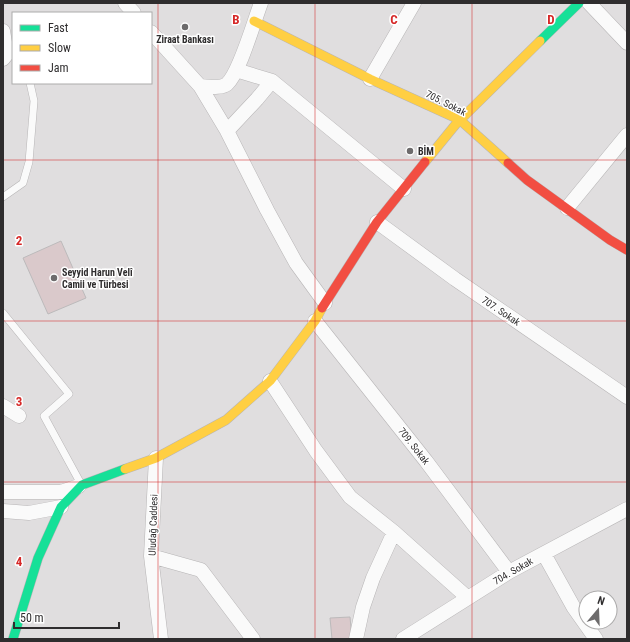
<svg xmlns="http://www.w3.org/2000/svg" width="630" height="642" font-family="'Roboto Condensed',sans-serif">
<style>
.building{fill:#dac9cb;stroke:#bcbabb}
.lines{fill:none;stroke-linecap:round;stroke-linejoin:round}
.lane-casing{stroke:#b7b5b6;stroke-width:8}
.street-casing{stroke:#b7b5b6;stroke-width:15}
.fast-casing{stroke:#b7b5b6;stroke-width:10}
.slow-casing{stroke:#b7b5b6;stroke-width:10}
.jam-casing{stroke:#b7b5b6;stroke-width:10}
.lane{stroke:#fafafa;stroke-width:7}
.street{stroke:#fafafa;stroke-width:14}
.fast{stroke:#16e098;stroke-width:9}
.slow{stroke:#ffcf43;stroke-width:9}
.jam{stroke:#f24e42;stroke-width:9}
.grid{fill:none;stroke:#d62828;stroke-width:1;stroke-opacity:0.55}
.poi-dot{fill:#6d6b6c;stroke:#fff;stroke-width:1.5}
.labels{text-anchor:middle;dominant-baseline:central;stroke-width:3;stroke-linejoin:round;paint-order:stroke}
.poi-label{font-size:10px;font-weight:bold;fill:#2f2d2e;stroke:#fff;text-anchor:start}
.street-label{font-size:10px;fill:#2f2d2e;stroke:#fff}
.grid-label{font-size:13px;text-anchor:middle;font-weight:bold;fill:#d62828;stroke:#fff;stroke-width:3;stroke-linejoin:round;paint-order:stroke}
</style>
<rect width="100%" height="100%" fill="#e0dedf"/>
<!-- building -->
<path class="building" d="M 61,241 L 86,298 L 48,314 L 23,258 Z
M 350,617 L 352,639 L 332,639 L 330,618 Z"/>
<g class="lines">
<defs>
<path id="lane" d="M 3,197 L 23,183 L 29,162 L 34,101 L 30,83
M 3,313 L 69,394 L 44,416 L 81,484"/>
<path id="street" d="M 125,3 L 134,13
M 589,3 L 627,43
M 3,31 L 7,54 L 3,59
M 151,32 L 200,86 L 227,131 L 267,210 L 296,263 L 325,303
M 236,70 L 272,81 L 404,189
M 370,79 L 414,3
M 200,86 C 207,86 221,89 227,84 C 240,72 254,21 261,3
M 227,131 L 257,99 L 272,81
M 567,208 L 627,135
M 377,222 L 455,279 L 627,397
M 315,321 L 426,461 L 509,572
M 270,381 L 316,451 L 350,497 L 394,532 L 468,598
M 3,406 L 19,416
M 156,458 L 151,556 L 161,639
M 3,492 L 61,492 L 79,486
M 3,511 L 29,513 L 61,507
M 544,554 L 574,608 L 596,639
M 151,556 L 201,570 L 253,639
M 356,639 L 363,607 L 373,578 L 394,532
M 403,639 L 509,572 L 627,509"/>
<path id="fast" d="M 540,41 L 579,3
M 13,639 L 38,558 L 61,507 L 82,485 L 125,469"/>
<path id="slow" d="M 254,21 L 370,79 L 460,120 L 508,163
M 425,162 L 456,124 L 540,41
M 125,469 L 156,458 L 226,420 L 270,381 L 315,321 L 322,308"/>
<path id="jam" d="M 508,163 L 527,180 L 610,240 L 627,250
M 322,308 L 377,222 L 425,162"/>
</defs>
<!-- lane casing -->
<use href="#lane" class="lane-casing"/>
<!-- street casing -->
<use href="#street" class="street-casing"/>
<!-- fast casing -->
<use href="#fast" class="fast-casing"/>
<!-- slow casing -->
<use href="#slow" class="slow-casing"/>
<!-- jam casing -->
<use href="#jam" class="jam-casing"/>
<!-- lane -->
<use href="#lane" class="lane"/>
<!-- street -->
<use href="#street" class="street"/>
<!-- fast -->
<use href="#fast" class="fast"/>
<!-- slow -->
<use href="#slow" class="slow"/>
<!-- jam -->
<use href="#jam" class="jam"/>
</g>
<!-- grid -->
<path class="grid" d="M 158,3 L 158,639M 315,3 L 315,639M 472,3 L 472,639M 3,160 L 627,160M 3,321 L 627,321M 3,482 L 627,482"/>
<!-- markers -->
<g class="poi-dot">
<circle cx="185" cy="27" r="4"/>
<circle cx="410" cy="151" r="4"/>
<circle cx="54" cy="278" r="4"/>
</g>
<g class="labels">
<!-- poi labels -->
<g class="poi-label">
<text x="185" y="39" text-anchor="middle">Ziraat Bankası</text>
<text x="418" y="151">BİM</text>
<text x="62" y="272">Seyyid Harun Velî<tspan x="62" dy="12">Camii ve Türbesi</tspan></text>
</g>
<!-- street labels -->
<g class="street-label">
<text transform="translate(446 103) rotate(27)">705. Sokak</text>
<text transform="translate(501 311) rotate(34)">707. Sokak</text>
<text transform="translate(414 446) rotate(52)">709. Sokak</text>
<text transform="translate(153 525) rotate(-88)">Uludağ Caddesi</text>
<text transform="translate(513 571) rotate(-30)">704. Sokak</text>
</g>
</g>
<g class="grid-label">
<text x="236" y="24">B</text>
<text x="394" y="24">C</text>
<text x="551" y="24">D</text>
<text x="19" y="245">2</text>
<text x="19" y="406">3</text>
<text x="19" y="566">4</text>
</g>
<!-- border -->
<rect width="630" height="642" fill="none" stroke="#2f2d2e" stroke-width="8"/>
<!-- legend -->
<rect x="12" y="12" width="140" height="72" fill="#ffffff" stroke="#acabab"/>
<rect x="20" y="25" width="20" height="6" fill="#16e098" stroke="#acabab"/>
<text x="48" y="32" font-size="12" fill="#2f2d2e">Fast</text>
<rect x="20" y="45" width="20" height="6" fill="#ffcf43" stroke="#acabab"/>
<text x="48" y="52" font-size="12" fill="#2f2d2e">Slow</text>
<rect x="20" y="65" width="20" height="6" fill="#f24e42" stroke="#acabab"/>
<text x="48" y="72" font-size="12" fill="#2f2d2e">Jam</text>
<!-- north arrow -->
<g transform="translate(598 610) rotate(19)"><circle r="19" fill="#ffffff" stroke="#acabab"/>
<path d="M0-3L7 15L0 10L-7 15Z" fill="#6d6b6c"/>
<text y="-6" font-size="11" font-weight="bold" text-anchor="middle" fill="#2f2d2e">N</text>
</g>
<!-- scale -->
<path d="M14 622v6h105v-6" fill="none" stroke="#2f2d2e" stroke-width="2"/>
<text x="20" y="622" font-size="12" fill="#2f2d2e" stroke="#ffffff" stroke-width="3" paint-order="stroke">50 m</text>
</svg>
